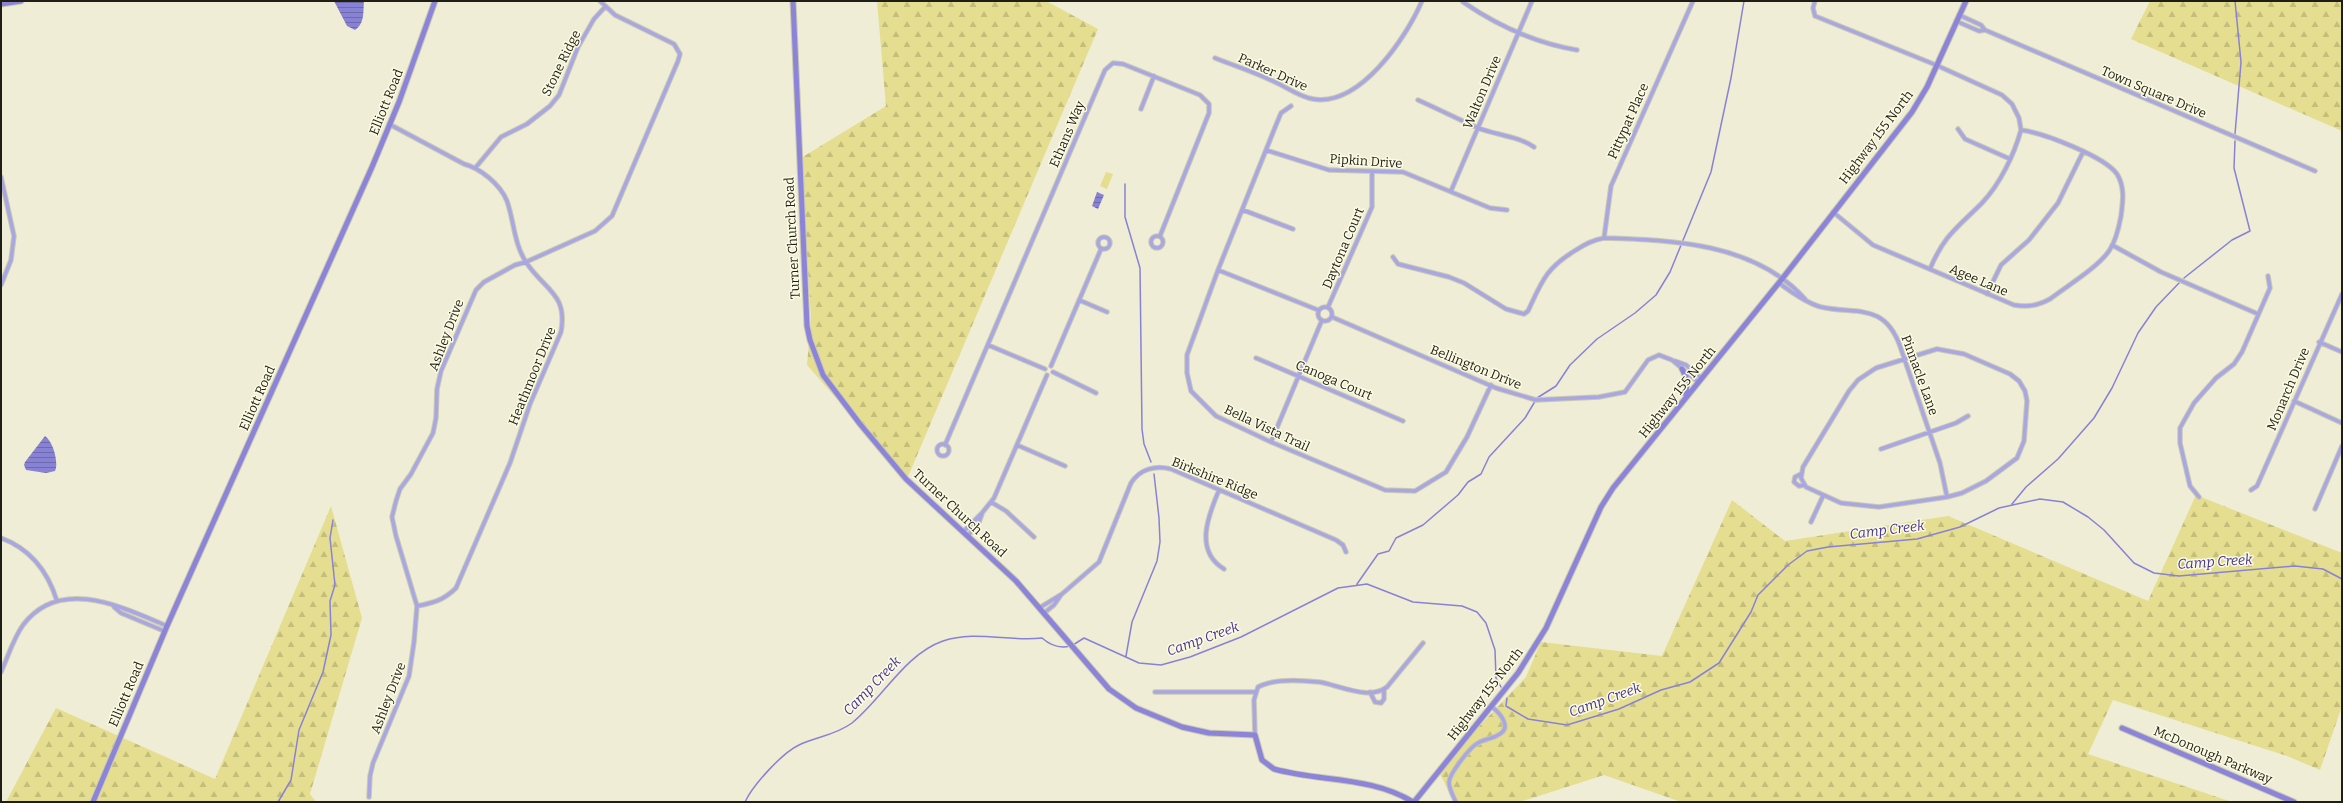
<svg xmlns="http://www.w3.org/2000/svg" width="2343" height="803" font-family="Bitter,serif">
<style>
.forest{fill:url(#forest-firs)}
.park{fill:#e5de90}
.water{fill:url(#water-rules)}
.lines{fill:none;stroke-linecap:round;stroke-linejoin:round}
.stream{stroke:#8882d5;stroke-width:1.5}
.street-casing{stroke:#cac8b3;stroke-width:5.5}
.secondary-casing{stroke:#cac8b3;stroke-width:7}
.street{stroke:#a9a7e1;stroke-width:3.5}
.secondary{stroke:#8b84d9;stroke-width:5}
.labels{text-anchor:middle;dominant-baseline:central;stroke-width:3;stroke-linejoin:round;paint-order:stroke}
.street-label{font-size:13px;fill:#1f1e16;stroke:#fcfbe3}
.water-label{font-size:14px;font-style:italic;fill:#473598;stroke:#fcfbe3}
</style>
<defs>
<pattern id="forest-firs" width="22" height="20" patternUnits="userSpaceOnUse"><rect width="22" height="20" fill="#e5de90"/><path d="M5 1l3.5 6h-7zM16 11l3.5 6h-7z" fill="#c4be7b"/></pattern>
<pattern id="water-rules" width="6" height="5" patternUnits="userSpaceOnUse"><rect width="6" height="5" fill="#8882d5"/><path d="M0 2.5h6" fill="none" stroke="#6f6aac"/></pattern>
</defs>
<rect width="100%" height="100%" fill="#efedd5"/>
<!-- forest -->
<path class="forest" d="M 877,1 L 1046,1 L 1098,29 L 907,479 L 807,365 L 811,319 L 801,158 L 886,106 Z
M 2150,1 L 2342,1 L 2342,131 L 2131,39 Z
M 2196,495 L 2342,553 L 2342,706 L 2320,770 L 2287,756 L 2113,700 L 2088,754 L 2232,802 L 1681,802 L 1604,775 L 1520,802 L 1454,802 L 1440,774 L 1451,756 L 1526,677 L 1541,642 L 1662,656 L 1732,500 L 1785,541 L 1948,516 L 2148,601 Z
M 331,506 L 362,618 L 310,794 L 316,802 L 6,802 L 56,708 L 215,779 Z"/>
<!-- park -->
<path class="park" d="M 1106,172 L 1113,174 L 1107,189 L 1100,186 Z"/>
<!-- water -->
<path class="water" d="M 334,1 L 364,1 C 363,12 365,23 355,30 L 347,26 Z
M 1097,192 L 1104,195 L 1098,209 L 1092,206 Z
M 45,436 C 53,441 59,463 55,471 L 46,473 L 26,470 L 24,465 L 25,462 Z"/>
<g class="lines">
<!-- stream -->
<path class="stream" d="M 2235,134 L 2241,62 L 2235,1
M 1125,184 L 1125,217 L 1140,268 L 1142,429 L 1144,444 L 1151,462
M 2184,278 L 2232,240 L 2250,231 L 2234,168 L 2235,141
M 2012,504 L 2026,487 L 2058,459 L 2094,418 L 2112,388 L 2138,333 L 2156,307 L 2179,283
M 1357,584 L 1378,554 L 1389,551 L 1396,538 L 1423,525 L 1458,495 L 1468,482 L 1481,474 L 1489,457 L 1525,418 L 1537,398 L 1556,386 L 1570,365 L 1597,339 L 1635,313 L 1656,295 L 1670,272 L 1711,172 L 1731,78 L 1744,1
M 1073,645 L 1084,638 L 1139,663 L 1161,665 L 1190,657 L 1241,637 L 1338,588 L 1367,584 L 1413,602 L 1462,606 L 1477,612 L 1486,623 L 1495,650 L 1496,678 L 1501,687
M 1126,656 L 1132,622 L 1157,561 L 1160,542 L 1159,518 L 1154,474
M 1507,698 L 1506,706 L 1528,719 L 1567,725 L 1619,709 L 1661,690 L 1690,682 L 1719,663 L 1751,612 L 1758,595 L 1788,565 L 1807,551 L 1828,547 L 1917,539 L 1960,527 L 1999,508 L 2040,499 L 2063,502 L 2088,517 L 2104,530 L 2134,563 L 2154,573 L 2179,576 L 2295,566 L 2323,569 L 2342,579
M 278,802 L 291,780 L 299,730 L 323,672 L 331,635 L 330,601 L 335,585 L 330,538 L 333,520
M 745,802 C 753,785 782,753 799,745 C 816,737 836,735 852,723 C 882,699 905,654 943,641 C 975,630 1009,642 1042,638 C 1050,645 1059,649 1070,646"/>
<defs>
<path id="street" d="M 1815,1 L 1813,8 L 1815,16 L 1936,65 L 2002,95 L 2012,104 L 2019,118 L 2021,130 C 2043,133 2104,156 2117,174 C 2125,187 2123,201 2121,216 C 2119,227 2116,241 2109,251 C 2097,268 2067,286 2050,299 C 2037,306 2028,307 2014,305 L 1873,245 L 1833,212
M 1463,2 C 1498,26 1535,43 1577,50
M 1959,15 L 1981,25 L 1985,30 L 2315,171
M 1956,21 L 1979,31 L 1985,30
M 1215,58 C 1235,66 1257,73 1277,83 C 1288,88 1300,97 1313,99 C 1360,107 1406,38 1422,1
M 1418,100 C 1438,109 1458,119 1478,128 C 1496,135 1518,136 1534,147
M 1291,106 L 1281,113 L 1276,125 L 1218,270 L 1187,355 L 1187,373 L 1191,391 L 1216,416 L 1271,442 L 1385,490 L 1415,491 L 1446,472 L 1467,437 L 1491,385
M 1141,109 L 1154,76
M 389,124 L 464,164 C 480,168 500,184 507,201 C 514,221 514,244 526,262 C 544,290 568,293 561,332 L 530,404 L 510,463 L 456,588 C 444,600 433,603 417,606
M 1958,129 L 1965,139 L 2010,159
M 1266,150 L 1329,170 L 1403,172 L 1490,208 L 1507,210
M 476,167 L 501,137 L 527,124 L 550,106 L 559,95 L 578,47 L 594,19 L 605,7
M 1,177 L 14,236 L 11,260 L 1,285
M 1451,191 L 1532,1
M 1243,210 L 1293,229
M1151 242a6 6 0 1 1 12 0a6 6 0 1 1-12 0Z
M1098 243a6 6 0 1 1 12 0a6 6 0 1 1-12 0Z
M 1604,238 L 1611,186 L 1693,1
M 2112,245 L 2161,272 L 2258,314
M 1393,257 L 1398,264 L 1449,277 L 1464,283 L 1506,309 L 1524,314 L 1528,311 C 1542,281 1546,268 1576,250 C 1585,244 1593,240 1604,238 C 1673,240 1755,243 1805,299
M 1930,269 C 1944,235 1958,227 1982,203 C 2000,184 2014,155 2021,130
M 1218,270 L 1318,310
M 1779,283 C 1791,292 1806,303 1821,307 C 1856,315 1884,302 1900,346 L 1940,463 L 1947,497
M 1987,294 L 2001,265 L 2029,240 L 2058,203 L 2083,152
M 1079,300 L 1107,312
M1318 314a7 7 0 1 1 14 0a7 7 0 1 1-14 0Z
M 1328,307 L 1372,207 L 1372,171
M 1332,317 L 1496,388 L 1536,400 L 1599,397 L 1625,392 L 1648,360 L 1659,355 L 1672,360 L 1698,382
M 2319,342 L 2342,352
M 988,345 L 1045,369
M 1937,349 L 1964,354 L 2010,374 L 2019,381 L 2025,391 L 2027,401 L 2024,441 L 2017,458 L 1986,481 L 1962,493 L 1947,497 L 1879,507 L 1841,503 L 1806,487 L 1801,478 L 1803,467 L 1849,391 L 1858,380 L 1876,368 Z
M 1256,358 L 1403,421
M 1675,361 L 1686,365 L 1701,378
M 1051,366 L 1101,249
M 1053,372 L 1096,393
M 2294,401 L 2342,423
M 1271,442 L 1322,320
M937 450a6 6 0 1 1 12 0a6 6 0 1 1-12 0Z
M 945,445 L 1105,70 L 1113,63 L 1123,64 L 1200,95 L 1209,104 L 1209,113 L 1160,236
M 1017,445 L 1065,466
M 1881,449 L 1956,423 L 1968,416
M 1801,474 L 1795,477 L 1794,482 L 1799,486 L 1804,485
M 1219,490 C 1208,516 1194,551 1224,569
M 2251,490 L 2257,486 L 2342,294
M 2199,497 L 2190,486 L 2180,443 L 2180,428 L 2194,403 L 2216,378 L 2234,364 L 2242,352 L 2270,288 L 2268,276
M 991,502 L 1006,511 L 1034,537
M 2315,509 L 2342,446
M 1811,522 L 1823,496
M 963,532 L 982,513 L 994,498 L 1047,375
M 968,536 L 979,522 L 982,514
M 1,538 C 31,549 48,572 57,601
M 114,607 L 121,613 L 164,631
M 1039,608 L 1062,594 L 1099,562 L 1131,483 C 1140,469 1155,465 1171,469 L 1336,540 L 1343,545 L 1346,552
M 1044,613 L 1054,605 L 1061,595
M 1,672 C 8,657 13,639 23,625 C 60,576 122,607 167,626
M 1155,692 L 1255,692
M 1370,692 L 1375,702 L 1381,703 L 1384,699 L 1384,690
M 1255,735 L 1254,700 L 1258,687 C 1274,678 1301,680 1319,682 C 1339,685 1369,701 1387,687 L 1423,643
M 369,797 L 370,776 L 373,763 L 409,676 L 414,642 L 417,606 L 396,536 L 392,517 L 396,501 L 400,489 L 411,474 L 433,433 L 436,418 L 437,389 L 441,371 L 476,290 L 484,282 L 515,265 L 526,262 L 595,231 L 612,216 L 678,61 L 680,54 L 674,44 L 615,15 L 600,1
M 1456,802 C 1453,796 1449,789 1449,782 C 1450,773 1470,747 1478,743 C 1484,739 1492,739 1498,735 C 1513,728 1500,713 1492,707"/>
<path id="secondary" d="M 793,1 L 807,326 L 810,340 L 823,375 L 860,424 L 906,479 L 1016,581 L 1109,689 L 1136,708 L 1182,727 L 1209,733 L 1255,735 L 1262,760 L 1274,769 C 1320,782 1371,776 1413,802
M 1,4 L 21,1
M 1682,369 L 1687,379 L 1686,395
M 2122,728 L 2294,802
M 93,802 L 167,626 L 372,167 L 399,102 L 435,1
M 1414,802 L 1518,673 L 1546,628 L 1601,507 L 1613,488 L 1782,279 L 1912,112 L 1927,87 L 1966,1"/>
</defs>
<!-- street casing -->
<use href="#street" class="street-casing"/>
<!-- secondary casing -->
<use href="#secondary" class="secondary-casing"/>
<!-- street -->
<use href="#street" class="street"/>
<!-- secondary -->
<use href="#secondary" class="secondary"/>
</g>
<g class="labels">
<!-- street labels -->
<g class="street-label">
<text transform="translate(561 63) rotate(-64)">Stone Ridge</text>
<text transform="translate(1273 72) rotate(24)">Parker Drive</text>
<text transform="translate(1482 92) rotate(-67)">Walton Drive</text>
<text transform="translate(2154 92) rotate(23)">Town Square Drive</text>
<text transform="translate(386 102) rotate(-68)">Elliott Road</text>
<text transform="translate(1628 121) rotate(-66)">Pittypat Place</text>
<text transform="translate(1067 134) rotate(-67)">Ethans Way</text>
<text transform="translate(1876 137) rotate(-53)">Highway 155 North</text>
<text transform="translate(1366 161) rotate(4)">Pipkin Drive</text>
<text transform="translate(792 238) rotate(-93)">Turner Church Road</text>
<text transform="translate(1343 248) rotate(-67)">Daytona Court</text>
<text transform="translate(1979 280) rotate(23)">Agee Lane</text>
<text transform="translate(446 335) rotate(-69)">Ashley Drive</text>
<text transform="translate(1476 367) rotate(22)">Bellington Drive</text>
<text transform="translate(1920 375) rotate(70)">Pinnacle Lane</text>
<text transform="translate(532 376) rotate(-68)">Heathmoor Drive</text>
<text transform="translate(1334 380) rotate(23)">Canoga Court</text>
<text transform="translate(2288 389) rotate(-67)">Monarch Drive</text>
<text transform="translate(1677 392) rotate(-51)">Highway 155 North</text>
<text transform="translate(257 398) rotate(-66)">Elliott Road</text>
<text transform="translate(1267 428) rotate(25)">Bella Vista Trail</text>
<text transform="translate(1215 478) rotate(22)">Birkshire Ridge</text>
<text transform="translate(960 513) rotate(43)">Turner Church Road</text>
<text transform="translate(126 694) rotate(-67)">Elliott Road</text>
<text transform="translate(1485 694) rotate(-52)">Highway 155 North</text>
<text transform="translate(388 698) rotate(-69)">Ashley Drive</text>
<text transform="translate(2213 755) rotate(23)">McDonough Parkway</text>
</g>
<!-- water labels -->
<g class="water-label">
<text transform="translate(1887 530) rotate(-7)">Camp Creek</text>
<text transform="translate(2215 562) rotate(-4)">Camp Creek</text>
<text transform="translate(1203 639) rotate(-20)">Camp Creek</text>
<text transform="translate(872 686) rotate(-46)">Camp Creek</text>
<text transform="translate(1605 700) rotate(-20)">Camp Creek</text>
</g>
</g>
<!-- border -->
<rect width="2343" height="803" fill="none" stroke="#1f1e16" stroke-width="4"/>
</svg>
